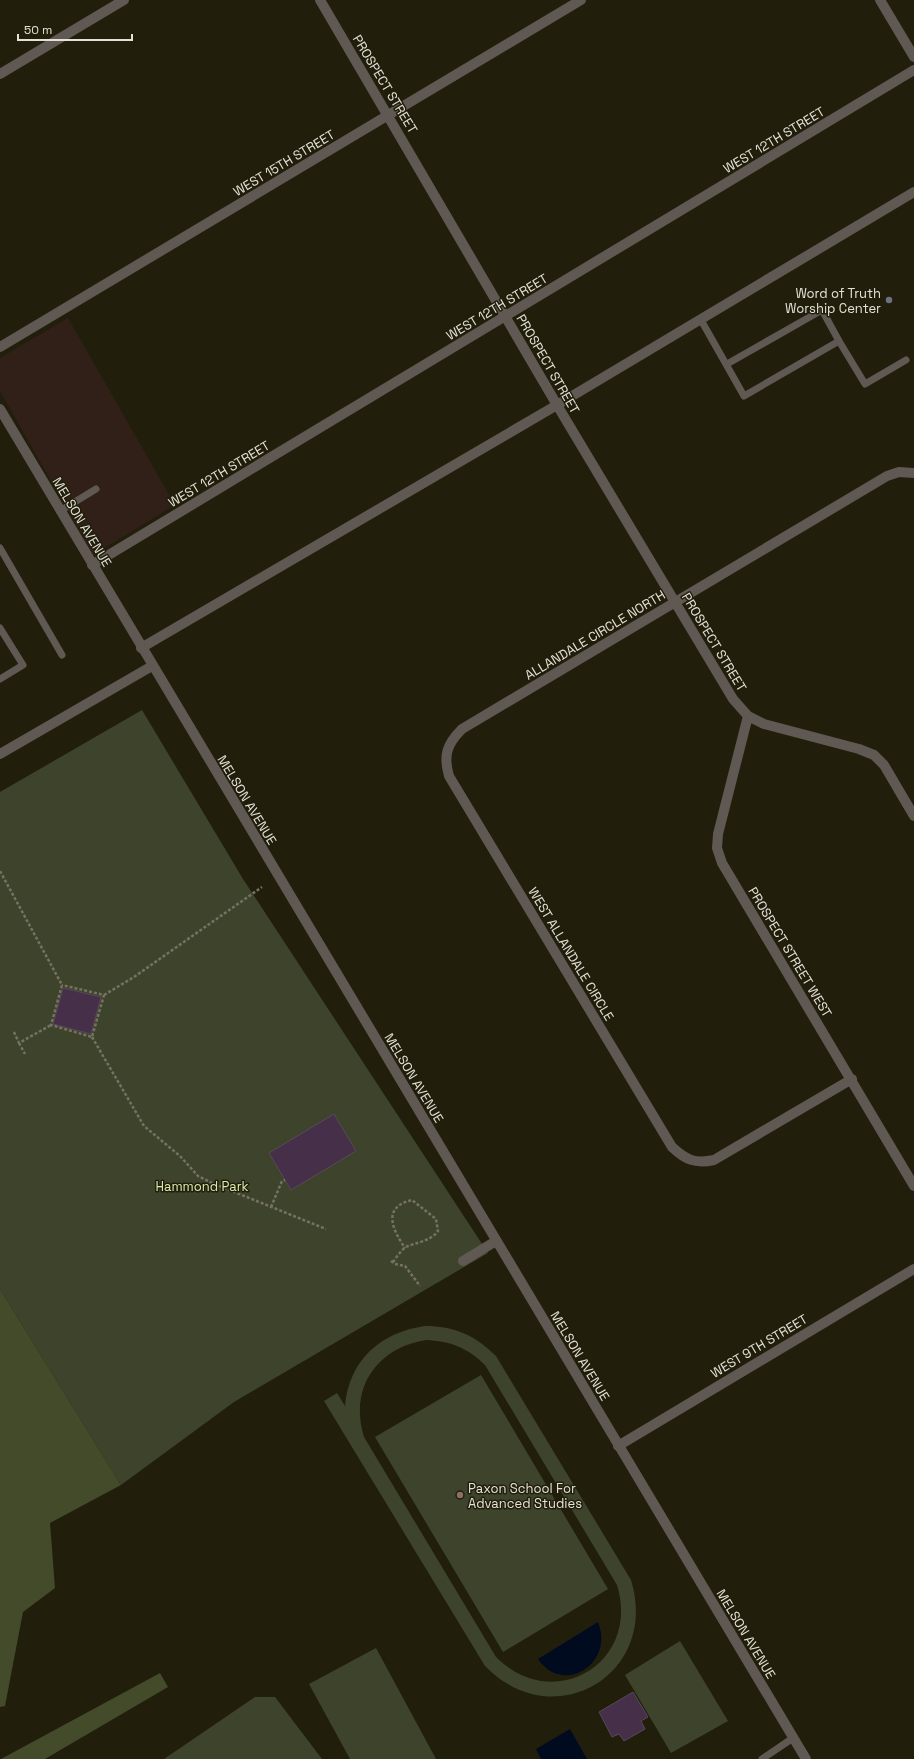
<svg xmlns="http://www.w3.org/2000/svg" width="914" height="1759" font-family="'Space Grotesk',sans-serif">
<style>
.commercial{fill:#312018}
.green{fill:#3e442b;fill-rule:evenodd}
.forest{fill:#434b2a}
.water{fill:#000b1f}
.building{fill:#462f48;stroke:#574958}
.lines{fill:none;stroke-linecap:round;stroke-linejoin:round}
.path{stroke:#757263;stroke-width:2.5;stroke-dasharray:3 2;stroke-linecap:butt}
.service{stroke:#605852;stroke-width:7}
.minor{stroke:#605852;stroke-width:10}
.tertiary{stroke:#605852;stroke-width:10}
.worship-dot{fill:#6b7280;stroke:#211e0c;stroke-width:1.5}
.education-dot{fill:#8d6e63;stroke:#211e0c;stroke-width:1.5}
.labels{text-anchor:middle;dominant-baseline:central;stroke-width:3;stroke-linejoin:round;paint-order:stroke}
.street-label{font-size:13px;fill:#e4e2d7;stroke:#211e0c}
.poi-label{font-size:13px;fill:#e4e2d7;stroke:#211e0c;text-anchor:end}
.park-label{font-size:13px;fill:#ddecae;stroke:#211e0c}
</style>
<rect width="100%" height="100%" fill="#211e0c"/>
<!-- commercial -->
<path class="commercial" d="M 68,318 L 175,505 L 93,555 L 0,391 L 0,358 Z"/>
<!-- green -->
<path class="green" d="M 142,710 L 243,879 L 488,1253 L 234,1402 L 121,1485 L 0,1289 L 0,792 Z
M 425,1326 C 454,1326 475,1335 496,1356 L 631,1580 C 660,1674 554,1737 485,1666 L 324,1401 L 337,1393 L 345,1406 C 349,1360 381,1332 425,1326 ZM 426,1340 C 450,1341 468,1348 485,1365 L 617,1585 C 641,1663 554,1715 496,1657 L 364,1437 C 349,1389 376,1348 426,1340 Z
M 481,1375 L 608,1589 L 503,1652 L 375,1437 Z
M 680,1641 L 728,1721 L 671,1753 L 625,1675 Z
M 376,1648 L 436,1759 L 350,1759 L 309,1684 Z
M 255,1697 L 275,1697 L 322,1759 L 164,1759 Z"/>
<!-- forest -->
<path class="forest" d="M 0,1289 L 121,1485 L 50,1523 L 55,1588 L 23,1612 L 5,1706 L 0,1707 Z
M 160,1673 L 168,1687 L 45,1759 L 1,1759 Z"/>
<!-- water -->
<path class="water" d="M 598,1622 C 615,1664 563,1696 538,1659 Z
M 570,1729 L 587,1759 L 541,1759 L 536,1749 Z"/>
<!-- building -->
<path class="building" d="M 63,988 L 101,997 L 91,1034 L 53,1024 Z
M 334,1114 L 356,1151 L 291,1190 L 269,1153 Z
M 633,1692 L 648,1717 L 641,1721 L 645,1729 L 624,1741 L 619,1734 L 612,1737 L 599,1712 Z"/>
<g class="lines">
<!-- path -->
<path class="path" d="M 0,871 L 62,985 L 51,1025 L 92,1037 L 104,995 L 62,985
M 104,995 L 134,977 L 262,887
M 14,1032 L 19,1043 L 51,1025
M 92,1037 L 144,1126 L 180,1156 L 198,1176 L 212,1183 L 326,1229
M 19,1043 L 25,1054
M 271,1207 L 282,1181 L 285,1180
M 391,1261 L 395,1264 L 405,1266 L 420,1286
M 393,1262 C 396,1258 401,1250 406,1247 C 416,1242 430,1242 438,1231 L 436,1219 L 412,1200 C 382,1207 392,1229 405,1248"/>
<!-- service -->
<path class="service" d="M 701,320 L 744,396 L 839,341 L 822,310 L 727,364
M 839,341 L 865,384 L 906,360
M 60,511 L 96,489
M 0,548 L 62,655
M 0,628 L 23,665 L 0,679
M 762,1759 L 793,1738"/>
<!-- minor -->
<path class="minor" d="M 320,0 L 557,405 L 733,699 L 748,716 L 764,724 L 859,749 L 874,755 L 884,765 L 914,816
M 880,0 L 914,57
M 0,74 L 124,0
M 0,347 L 581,0
M 92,565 L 914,70
M 141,648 L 557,405 L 914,192
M 748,716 L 718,834 L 717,848 L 722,863 L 914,1186
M 852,1079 L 714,1160 C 695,1164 686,1160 672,1147 L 449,776 C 443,755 447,744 462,729 L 887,476 L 899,472 L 914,473
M 463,1261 L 496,1241
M 618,1446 L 914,1269"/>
<!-- tertiary -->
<path class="tertiary" d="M 0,409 L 806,1759
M 0,754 L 152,666"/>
</g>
<!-- markers -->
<circle class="worship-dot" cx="889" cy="300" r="4"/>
<circle class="education-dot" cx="460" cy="1495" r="4"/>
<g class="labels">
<!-- street labels -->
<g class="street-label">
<text transform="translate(385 84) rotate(59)">PROSPECT STREET</text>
<text transform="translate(774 140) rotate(-31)">WEST 12TH STREET</text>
<text transform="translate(284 163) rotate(-31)">WEST 15TH STREET</text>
<text transform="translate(497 307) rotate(-31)">WEST 12TH STREET</text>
<text transform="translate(548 364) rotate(60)">PROSPECT STREET</text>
<text transform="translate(219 474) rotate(-31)">WEST 12TH STREET</text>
<text transform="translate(82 522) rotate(59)">MELSON AVENUE</text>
<text transform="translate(595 635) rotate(-31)">ALLANDALE CIRCLE NORTH</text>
<text transform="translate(714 642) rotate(59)">PROSPECT STREET</text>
<text transform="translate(247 800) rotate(59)">MELSON AVENUE</text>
<text transform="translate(790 952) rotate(59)">PROSPECT STREET WEST</text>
<text transform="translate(571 954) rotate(59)">WEST ALLANDALE CIRCLE</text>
<text transform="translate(414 1078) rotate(59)">MELSON AVENUE</text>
<text transform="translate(759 1346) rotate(-31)">WEST 9TH STREET</text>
<text transform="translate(580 1356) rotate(59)">MELSON AVENUE</text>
<text transform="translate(746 1634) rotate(59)">MELSON AVENUE</text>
</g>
<!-- poi labels -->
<g class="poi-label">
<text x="881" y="293">Word of Truth<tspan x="881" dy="15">Worship Center</tspan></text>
<text x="468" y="1488" text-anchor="start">Paxon School For<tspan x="468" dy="15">Advanced Studies</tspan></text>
</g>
<!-- park labels -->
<g class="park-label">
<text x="202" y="1186">Hammond Park</text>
</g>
</g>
<!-- scale -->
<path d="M18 34v6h114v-6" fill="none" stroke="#e4e2d7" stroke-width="2"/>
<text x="24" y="34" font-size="12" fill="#e4e2d7" stroke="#211e0c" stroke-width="3" paint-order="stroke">50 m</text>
</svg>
